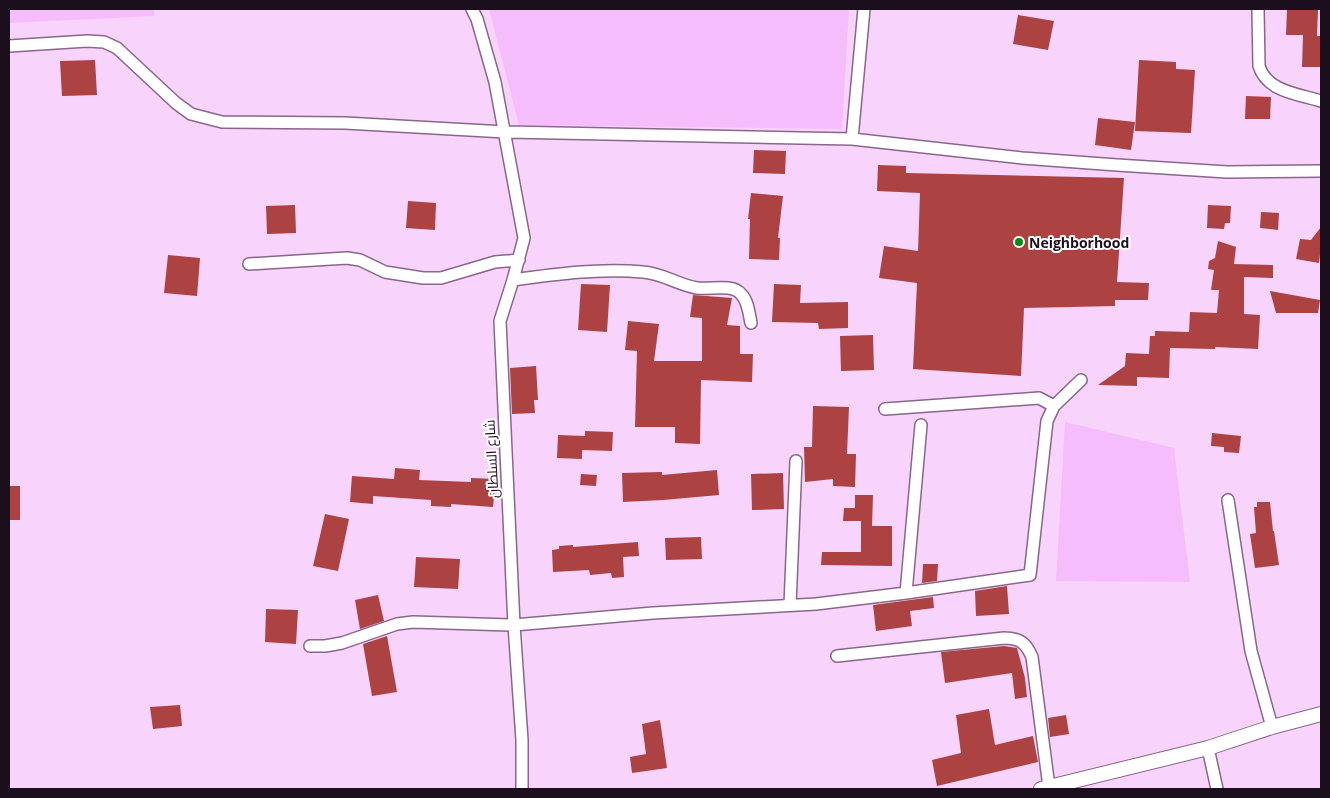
<svg xmlns="http://www.w3.org/2000/svg" width="1330" height="798" font-family="'Open Sans',Cairo,sans-serif">
<style>
.green{fill:#f6bdfc}
.building{fill:#ac4241}
.lines{fill:none;stroke-linecap:round;stroke-linejoin:round}
.minor-casing{stroke:#88678a;stroke-width:14}
.tertiary-casing{stroke:#88678a;stroke-width:16}
.minor{stroke:#fff;stroke-width:11}
.tertiary{stroke:#fff;stroke-width:14}
.poi-dot{fill:#008a16;stroke:#fff;stroke-width:2}
.labels{text-anchor:middle;dominant-baseline:central;stroke-width:4;stroke-linejoin:round;paint-order:stroke}
.poi-label{font-size:14px;font-weight:bold;fill:#1c0f1d;stroke:#fff;text-anchor:start}
.street-label{font-size:14px;fill:#1c0f1d;stroke:#fff}
</style>
<rect width="100%" height="100%" fill="#f8d3fb"/>
<!-- green -->
<path class="green" d="M 9,9 L 154,9 L 154,16 L 9,23 Z
M 489,9 L 849,9 L 842,129 L 519,125 Z
M 1065,422 L 1174,448 L 1190,582 L 1056,581 Z"/>
<!-- building -->
<path class="building" d="M 1287,9 L 1318,9 L 1317,36 L 1321,36 L 1321,67 L 1302,67 L 1303,35 L 1286,35 Z
M 1018,15 L 1054,21 L 1048,50 L 1013,44 Z
M 95,60 L 97,95 L 62,96 L 60,61 Z
M 1139,60 L 1176,62 L 1176,69 L 1195,70 L 1191,133 L 1135,131 Z
M 1246,96 L 1271,97 L 1270,119 L 1245,119 Z
M 1098,118 L 1135,122 L 1131,150 L 1095,145 Z
M 754,150 L 786,151 L 785,174 L 753,173 Z
M 878,165 L 906,166 L 906,173 L 1124,178 L 1117,282 L 1149,283 L 1148,300 L 1115,300 L 1115,306 L 1024,308 L 1021,376 L 913,369 L 917,283 L 879,278 L 884,246 L 918,251 L 920,193 L 877,191 Z
M 751,193 L 783,196 L 778,238 L 780,238 L 779,260 L 749,259 L 750,219 L 748,219 Z
M 408,201 L 436,203 L 435,230 L 406,228 Z
M 295,205 L 296,233 L 267,234 L 266,206 Z
M 1208,205 L 1231,206 L 1230,223 L 1225,223 L 1224,229 L 1207,228 Z
M 1261,212 L 1279,213 L 1278,230 L 1260,228 Z
M 1321,227 L 1321,246 L 1319,263 L 1296,259 L 1300,239 L 1311,240 Z
M 1218,241 L 1236,247 L 1234,264 L 1273,265 L 1273,278 L 1244,277 L 1244,314 L 1260,315 L 1258,349 L 1215,347 L 1215,349 L 1170,348 L 1169,378 L 1137,377 L 1137,386 L 1098,385 L 1125,366 L 1126,353 L 1149,354 L 1150,336 L 1155,336 L 1155,331 L 1189,332 L 1190,312 L 1217,313 L 1219,290 L 1211,290 L 1214,270 L 1208,269 L 1209,261 L 1215,258 Z
M 168,255 L 200,258 L 197,296 L 164,293 Z
M 581,284 L 610,285 L 607,332 L 578,330 Z
M 774,284 L 801,285 L 800,303 L 848,302 L 848,328 L 819,329 L 818,323 L 772,322 Z
M 1270,291 L 1320,300 L 1318,313 L 1276,313 Z
M 693,295 L 732,298 L 727,325 L 740,326 L 740,354 L 753,354 L 752,382 L 701,380 L 700,444 L 675,443 L 675,427 L 635,427 L 637,351 L 625,350 L 628,321 L 659,324 L 654,361 L 702,361 L 702,318 L 690,317 Z
M 873,335 L 874,370 L 841,371 L 840,336 Z
M 536,366 L 538,400 L 534,400 L 535,413 L 512,414 L 510,368 Z
M 813,406 L 849,407 L 847,454 L 856,454 L 855,487 L 833,486 L 833,479 L 805,482 L 804,447 L 812,447 Z
M 585,431 L 613,432 L 612,451 L 582,450 L 582,459 L 557,458 L 558,435 L 585,436 Z
M 1212,433 L 1241,436 L 1239,453 L 1224,452 L 1224,447 L 1211,446 Z
M 395,468 L 420,470 L 419,480 L 471,482 L 471,478 L 496,479 L 493,507 L 451,504 L 451,507 L 431,506 L 431,500 L 373,496 L 373,504 L 350,502 L 352,476 L 394,479 Z
M 717,470 L 719,495 L 663,500 L 623,502 L 622,473 L 662,472 L 662,475 Z
M 783,473 L 784,509 L 752,510 L 751,474 Z
M 581,474 L 597,475 L 596,486 L 580,485 Z
M 9,486 L 20,486 L 20,520 L 9,520 Z
M 855,495 L 873,495 L 872,526 L 892,526 L 892,566 L 821,565 L 822,552 L 861,552 L 861,521 L 843,521 L 844,508 L 855,508 Z
M 1257,502 L 1270,502 L 1273,531 L 1274,531 L 1279,565 L 1255,568 L 1250,534 L 1256,533 L 1254,507 L 1257,507 Z
M 325,514 L 349,519 L 338,571 L 313,566 Z
M 701,537 L 702,559 L 666,560 L 665,538 Z
M 638,542 L 639,556 L 623,557 L 624,577 L 612,578 L 611,573 L 590,575 L 589,570 L 553,572 L 552,550 L 559,549 L 559,546 L 573,545 L 573,547 Z
M 416,557 L 460,559 L 458,589 L 414,587 Z
M 923,564 L 938,564 L 937,581 L 922,583 Z
M 1007,586 L 1009,614 L 976,616 L 975,591 Z
M 378,595 L 384,621 L 360,629 L 355,600 Z
M 933,597 L 934,608 L 910,611 L 912,626 L 876,631 L 873,605 Z
M 266,609 L 298,610 L 296,644 L 265,642 Z
M 387,636 L 397,692 L 372,696 L 363,644 Z
M 1004,646 L 1017,648 L 1025,678 L 1027,697 L 1015,699 L 1012,673 L 945,683 L 941,652 Z
M 180,705 L 182,726 L 153,729 L 150,707 Z
M 989,709 L 995,745 L 1033,736 L 1038,762 L 937,786 L 932,760 L 961,753 L 956,715 Z
M 1066,715 L 1069,734 L 1050,737 L 1048,718 Z
M 660,720 L 667,768 L 632,773 L 630,757 L 646,754 L 642,724 Z"/>
<g class="lines">
<defs>
<path id="minor" d="M 472,9 L 477,19 L 495,82 L 524,238 L 513,280 L 500,321 L 514,625 L 522,740 L 522,789
M 1258,9 L 1259,66 C 1267,92 1299,94 1321,101
M 9,46 L 87,41 L 104,42 L 117,48 L 176,103 L 191,114 L 222,122 L 345,123 L 505,132 L 852,139 L 1022,158 L 1117,165 L 1227,172 L 1321,171
M 852,139 L 864,9
M 249,264 L 347,258 L 360,260 L 385,272 L 423,278 L 441,278 L 495,262 L 519,260
M 513,280 C 556,274 599,268 643,272 C 662,273 678,285 697,288 C 710,290 732,283 741,294 C 748,301 749,313 751,323
M 885,409 L 1039,398 L 1054,406
M 1228,500 L 1251,651 L 1272,727
M 906,593 L 1030,575 L 1047,421 L 1054,406 L 1081,380
M 790,605 L 796,461
M 310,646 L 325,646 L 342,643 L 397,624 L 413,622 L 514,625 L 653,613 L 816,604 L 906,593 L 921,425
M 837,656 L 1004,638 C 1020,638 1026,643 1032,657 L 1049,787
M 1208,748 L 1217,789"/>
<path id="tertiary" d="M 1041,789 L 1208,748 L 1272,727 L 1321,714"/>
</defs>
<!-- minor casing -->
<use href="#minor" class="minor-casing"/>
<!-- tertiary casing -->
<use href="#tertiary" class="tertiary-casing"/>
<!-- minor -->
<use href="#minor" class="minor"/>
<!-- tertiary -->
<use href="#tertiary" class="tertiary"/>
</g>
<!-- markers -->
<circle class="poi-dot" cx="1019" cy="242" r="5"/>
<g class="labels">
<!-- poi labels -->
<g class="poi-label">
<text x="1029" y="242">Neighborhood</text>
</g>
<!-- street labels -->
<g class="street-label">
<text transform="translate(491 459) rotate(-93)">شارع السلطان</text>
</g>
</g>
<!-- border -->
<rect width="1330" height="798" fill="none" stroke="#1c0f1d" stroke-width="20"/>
</svg>
